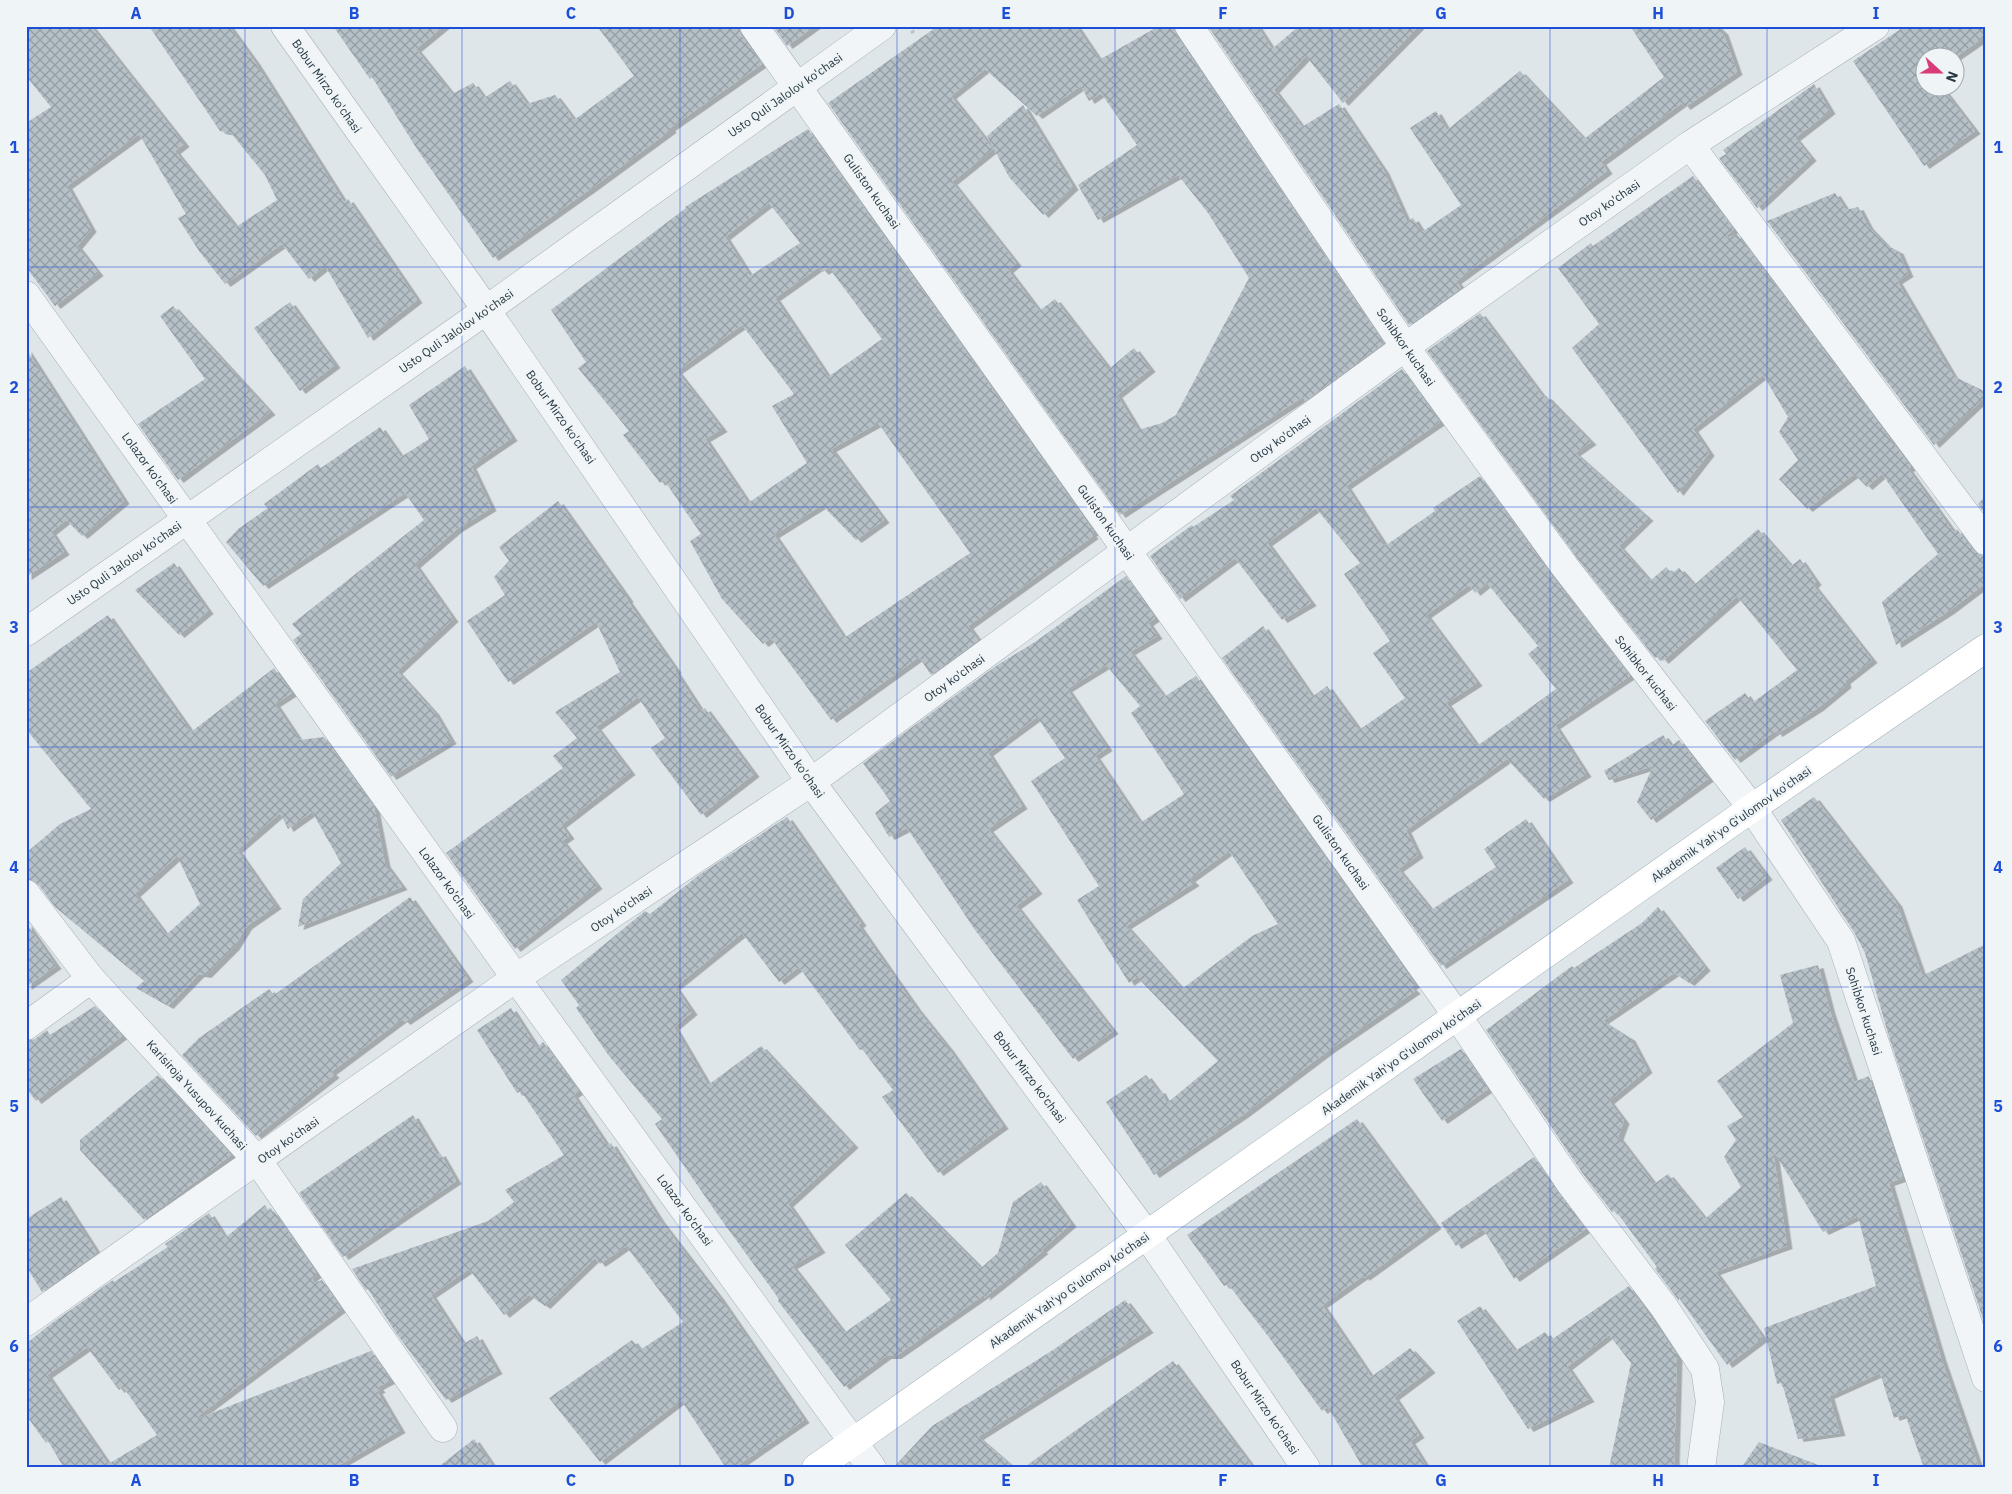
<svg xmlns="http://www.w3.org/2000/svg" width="2012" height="1494" font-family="'IBM Plex Sans',sans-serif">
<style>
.building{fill:url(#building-cross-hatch);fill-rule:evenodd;filter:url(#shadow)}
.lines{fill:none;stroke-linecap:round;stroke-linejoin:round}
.minor-casing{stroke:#a4aeb4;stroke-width:29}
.major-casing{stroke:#9eadb7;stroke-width:29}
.path{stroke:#bdc4c9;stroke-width:3;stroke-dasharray:4 4;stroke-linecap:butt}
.minor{stroke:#f2f5f8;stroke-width:28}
.major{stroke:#fff;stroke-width:28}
.grid{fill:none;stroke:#1d4ed8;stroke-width:1;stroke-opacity:0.55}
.labels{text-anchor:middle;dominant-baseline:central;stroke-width:5;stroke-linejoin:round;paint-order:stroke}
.street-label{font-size:12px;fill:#273742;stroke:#eff4f7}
.neatline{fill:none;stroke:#1d4ed8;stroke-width:2}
.grid-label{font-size:16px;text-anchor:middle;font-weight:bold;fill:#1d4ed8}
</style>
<defs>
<pattern id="building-cross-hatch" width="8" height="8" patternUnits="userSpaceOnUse" patternTransform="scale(1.25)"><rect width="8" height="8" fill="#b6c0c7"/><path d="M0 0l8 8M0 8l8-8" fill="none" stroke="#949da3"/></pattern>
<filter id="shadow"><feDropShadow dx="5.5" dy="3" stdDeviation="0" flood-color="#0004"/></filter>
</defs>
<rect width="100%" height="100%" fill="#dfe6ea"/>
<!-- building -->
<path class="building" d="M 26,26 L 91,26 L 184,144 L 175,151 L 236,227 L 277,200 L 265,175 L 231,133 L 220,131 L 149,26 L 229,26 L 255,62 L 344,202 L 348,199 L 417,300 L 368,338 L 325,266 L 309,279 L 282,244 L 225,284 L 199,251 L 178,218 L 186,214 L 139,134 L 67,186 L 91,229 L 77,246 L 98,273 L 55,306 L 26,267 L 26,123 L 51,107 L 26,76 Z
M 333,26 L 444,26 L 416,49 L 452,94 L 473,83 L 484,98 L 510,81 L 527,104 L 555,95 L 574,120 L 634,76 L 597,26 L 739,26 L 741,35 L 762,64 L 670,128 L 671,130 L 589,190 L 493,258 L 417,149 L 372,77 L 370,79 Z
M 773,26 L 815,26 L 787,46 Z
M 938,26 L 1076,26 L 1099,60 L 1159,26 L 1174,26 L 1176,35 L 1384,343 L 1305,401 L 1303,397 L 1120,515 L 828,103 ZM 985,69 L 1037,116 L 1081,86 L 1089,101 L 1101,93 L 1137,145 L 1078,185 L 1098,220 L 1178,175 L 1208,213 L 1249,278 L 1176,415 L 1162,423 L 1138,430 L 1117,395 L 1150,369 L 1134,348 L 1109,369 L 1055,299 L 1039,311 L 1008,270 L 1016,263 L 952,182 L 993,149 L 951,96 Z
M 1208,26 L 1257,26 L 1272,49 L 1299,26 L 1419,26 L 1343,103 L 1306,56 L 1274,90 L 1302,127 L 1339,104 L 1384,171 L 1407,222 L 1413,218 L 1422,232 L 1461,205 L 1410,128 L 1436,111 L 1447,130 L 1520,71 L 1584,139 L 1664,77 L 1630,26 L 1717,26 L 1723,32 L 1737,72 L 1685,107 L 1682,103 L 1601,162 L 1607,171 L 1456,281 L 1461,288 L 1409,325 Z
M 1905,26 L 1986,26 L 1986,36 L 1954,58 L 1924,58 L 1924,88 L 1942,88 L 1975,131 L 1924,166 L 1853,61 Z
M 1814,84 L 1830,111 L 1795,138 L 1811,158 L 1757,208 L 1719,158 L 1726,154 L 1723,150 Z
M 1023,105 L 1073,187 L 1043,215 L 1009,177 L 987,136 Z
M 808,129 L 1094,532 L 1091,534 L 1093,536 L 968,626 L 978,640 L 931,675 L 919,657 L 831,720 L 771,638 L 763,644 L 722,599 L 690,541 L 701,534 L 664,480 L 660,483 L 623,435 L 629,431 L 578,368 L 586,362 L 551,310 L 686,208 L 685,207 ZM 769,203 L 800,243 L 750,276 L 725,237 ZM 819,267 L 823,272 L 829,268 L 882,339 L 828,377 L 775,298 ZM 742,325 L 794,394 L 772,406 L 807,463 L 748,503 L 705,439 L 722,429 L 677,371 ZM 878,423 L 970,553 L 844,638 L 774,535 L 822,505 L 856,540 L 884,520 L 831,449 Z
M 1693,176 L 1734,229 L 1722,240 L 1737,234 L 1911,467 L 1908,469 L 1954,533 L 1957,529 L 1974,551 L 1986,556 L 1986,583 L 1949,611 L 1896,645 L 1882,602 L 1938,554 L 1882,474 L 1867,487 L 1854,474 L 1807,509 L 1779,479 L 1798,460 L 1779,432 L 1788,417 L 1763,375 L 1693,429 L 1709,453 L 1678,493 L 1572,348 L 1599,324 L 1558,268 L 1591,243 L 1593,246 Z
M 1835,193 L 1846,210 L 1858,207 L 1868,226 L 1886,245 L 1898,251 L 1908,274 L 1897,281 L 1953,376 L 1986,392 L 1986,396 L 1934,445 L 1767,221 Z
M 290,302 L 335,365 L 300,391 L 254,328 Z
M 173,306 L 270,412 L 178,480 L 138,424 L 205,379 L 160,316 Z
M 1480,313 L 1543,397 L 1546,396 L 1591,442 L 1575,453 L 1648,518 L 1619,546 L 1650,581 L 1666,567 L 1672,573 L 1679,568 L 1694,585 L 1758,529 L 1791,566 L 1800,559 L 1816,582 L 1813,585 L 1872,660 L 1845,681 L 1846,685 L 1818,708 L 1777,734 L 1775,731 L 1735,760 L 1705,721 L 1745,693 L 1752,703 L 1797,670 L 1737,596 L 1663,661 L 1659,656 L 1655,658 L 1577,558 L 1427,351 Z
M 26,349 L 124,501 L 82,536 L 66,520 L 51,532 L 64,552 L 26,577 Z
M 465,366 L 512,438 L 471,466 L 491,508 L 457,529 L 415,565 L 453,619 L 397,671 L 434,712 L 451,741 L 391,777 L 293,640 L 301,634 L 292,624 L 424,520 L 405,493 L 263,586 L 226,542 L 238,529 L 268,508 L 264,504 L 318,464 L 321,468 L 380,427 L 401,457 L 429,439 L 409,405 Z
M 1402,369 L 1440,422 L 1346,486 L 1385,546 L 1435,511 L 1433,508 L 1480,476 L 1552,576 L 1630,676 L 1555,726 L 1586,774 L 1544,799 L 1507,759 L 1406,830 L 1418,855 L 1398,869 L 1431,910 L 1496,867 L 1484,849 L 1526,819 L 1568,880 L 1441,966 L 1222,658 L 1263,626 L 1312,697 L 1327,686 L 1359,730 L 1405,698 L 1373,653 L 1390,641 L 1344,574 L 1360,563 L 1316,508 L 1267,543 L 1311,603 L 1282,620 L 1235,558 L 1180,599 L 1150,556 L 1192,525 L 1193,527 L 1234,500 L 1230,496 ZM 1487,583 L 1538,646 L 1528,654 L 1556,689 L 1477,746 L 1446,703 L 1477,683 L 1426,615 L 1469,585 L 1475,593 Z
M 1986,495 L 1986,515 L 1978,504 Z
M 558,501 L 628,599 L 627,600 L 676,670 L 675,671 L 701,711 L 705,708 L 754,774 L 701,815 L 651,748 L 665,738 L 638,697 L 596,727 L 630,772 L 561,825 L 569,836 L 562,841 L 597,886 L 515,949 L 446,853 L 563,768 L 553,756 L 577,738 L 555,712 L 620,672 L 596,622 L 508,682 L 467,621 L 505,595 L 494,577 L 509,561 L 499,547 Z
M 174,563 L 208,611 L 179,635 L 135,590 Z
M 1126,576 L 1155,618 L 1148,623 L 1157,636 L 1130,652 L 1164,697 L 1196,676 L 1415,984 L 1411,987 L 1415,991 L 1329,1050 L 1244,1114 L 1154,1175 L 1106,1102 L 1146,1075 L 1158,1091 L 1160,1090 L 1167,1103 L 1218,1061 L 1137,977 L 1129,983 L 1077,900 L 1099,886 L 1031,781 L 1065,758 L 1037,717 L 988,753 L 1022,806 L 988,829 L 1037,891 L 1016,906 L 1113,1031 L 1073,1059 L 975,930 L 907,828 L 889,837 L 875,813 L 890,801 L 863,763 L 996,666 L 1035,642 ZM 1106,665 L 1140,706 L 1131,713 L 1184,794 L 1140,823 L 1095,756 L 1107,748 L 1067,689 ZM 1229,851 L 1278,924 L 1252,936 L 1182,989 L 1126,926 L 1194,883 L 1190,879 Z
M 108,615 L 191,732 L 274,668 L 292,693 L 275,704 L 299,740 L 324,737 L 374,807 L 385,864 L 402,887 L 298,927 L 303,899 L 341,863 L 312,812 L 288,829 L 280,813 L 237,850 L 276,906 L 247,926 L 234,947 L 206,975 L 199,974 L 168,1006 L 136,988 L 144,981 L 55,907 L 38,884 L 26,879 L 26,853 L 60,824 L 91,809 L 26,729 L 26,673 ZM 177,856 L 200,904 L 166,935 L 135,894 Z
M 1663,735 L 1671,746 L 1679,740 L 1709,778 L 1651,820 L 1637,802 L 1653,766 L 1609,780 L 1604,771 Z
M 1814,797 L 1897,904 L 1922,976 L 1986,944 L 1986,1328 L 1889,1037 L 1865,953 L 1854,932 L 1781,820 Z
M 787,817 L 861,923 L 858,925 L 916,1008 L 949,1049 L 1003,1126 L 938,1173 L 882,1097 L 893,1090 L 862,1049 L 860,1050 L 799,967 L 779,982 L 742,933 L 675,987 L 692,1012 L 674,1027 L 708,1085 L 761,1046 L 853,1145 L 788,1204 L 820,1250 L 792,1266 L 844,1333 L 891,1300 L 845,1245 L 906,1193 L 981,1268 L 998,1253 L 1013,1202 L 1041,1182 L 1071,1224 L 1041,1250 L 1043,1251 L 984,1298 L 985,1294 L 896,1356 L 886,1356 L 844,1387 L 778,1301 L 779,1299 L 720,1218 L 655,1124 L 662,1119 L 609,1056 L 576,1008 L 579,1005 L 561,980 L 645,911 L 650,914 L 699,875 Z
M 1745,847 L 1767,877 L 1738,899 L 1716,868 Z
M 410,897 L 468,979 L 405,1022 L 402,1019 L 331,1072 L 334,1075 L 256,1136 L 182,1055 L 199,1038 L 269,989 L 274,995 Z
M 1658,907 L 1705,968 L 1689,983 L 1674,973 L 1603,1021 L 1630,1038 L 1647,1070 L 1609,1101 L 1624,1121 L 1618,1137 L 1654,1184 L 1668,1174 L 1705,1219 L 1741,1187 L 1724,1157 L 1736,1140 L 1727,1126 L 1743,1117 L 1717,1081 L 1793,1023 L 1780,975 L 1818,965 L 1830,1011 L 1854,1082 L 1869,1076 L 1903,1178 L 1889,1183 L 1941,1358 L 1979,1468 L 1924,1468 L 1905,1414 L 1894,1418 L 1880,1373 L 1829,1396 L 1840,1433 L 1798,1439 L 1782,1383 L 1777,1384 L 1764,1328 L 1876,1286 L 1858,1216 L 1823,1232 L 1773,1150 L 1787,1246 L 1715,1272 L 1763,1338 L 1727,1365 L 1679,1298 L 1679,1301 L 1655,1269 L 1657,1267 L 1615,1210 L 1612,1212 L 1583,1174 L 1486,1030 L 1572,966 L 1574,968 L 1642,923 Z
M 26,923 L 56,966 L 26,987 Z
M 95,1006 L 122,1036 L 36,1101 L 26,1088 L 26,1041 L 35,1039 L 47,1030 L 50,1035 Z
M 511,1008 L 537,1048 L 543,1042 L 579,1091 L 573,1095 L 607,1146 L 611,1143 L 659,1219 L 719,1297 L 804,1420 L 734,1468 L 726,1468 L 681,1400 L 600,1462 L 549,1398 L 632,1340 L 640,1350 L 683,1322 L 626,1246 L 600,1264 L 595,1258 L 545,1306 L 529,1295 L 504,1315 L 469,1269 L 431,1295 L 463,1344 L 477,1336 L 497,1371 L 446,1400 L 396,1333 L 368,1289 L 366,1290 L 352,1269 L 488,1221 L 514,1202 L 505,1190 L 564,1155 L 521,1091 L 517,1093 L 477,1030 Z
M 1461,1049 L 1488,1089 L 1442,1121 L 1413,1079 Z
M 158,1075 L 231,1155 L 144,1220 L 80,1150 L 80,1140 Z
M 413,1115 L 437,1155 L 440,1153 L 456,1181 L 343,1257 L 299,1193 Z
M 1357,1119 L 1436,1226 L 1364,1278 L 1363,1276 L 1322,1305 L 1371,1377 L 1410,1348 L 1430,1370 L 1394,1397 L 1419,1435 L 1410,1441 L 1427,1468 L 1363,1468 L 1328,1407 L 1322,1411 L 1271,1340 L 1228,1284 L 1224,1286 L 1187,1235 Z
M 1534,1157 L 1586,1229 L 1514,1279 L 1483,1229 L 1456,1246 L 1441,1223 Z
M 61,1197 L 97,1253 L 42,1292 L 26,1266 L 26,1219 Z
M 265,1205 L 270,1213 L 274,1211 L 317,1274 L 312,1278 L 314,1283 L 322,1280 L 341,1309 L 198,1416 L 199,1418 L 371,1351 L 391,1380 L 378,1387 L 380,1390 L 377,1391 L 400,1430 L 334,1468 L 64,1468 L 48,1441 L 46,1443 L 26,1415 L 26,1342 L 27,1343 L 52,1323 L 113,1280 L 114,1282 L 168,1247 L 165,1244 L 209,1213 L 225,1238 ZM 87,1347 L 119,1390 L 123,1387 L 157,1435 L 108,1464 L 47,1375 Z
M 1629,1286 L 1677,1355 L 1674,1468 L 1609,1468 L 1631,1363 L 1609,1335 L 1567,1367 L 1589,1399 L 1528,1429 L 1457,1321 L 1480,1306 L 1515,1351 L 1545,1332 L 1551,1340 Z
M 1125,1300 L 1148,1330 L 978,1437 L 1014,1468 L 893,1468 L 932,1426 L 1053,1350 Z
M 1173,1361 L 1253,1468 L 1023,1468 Z
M 474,1439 L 494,1468 L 437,1468 Z
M 1759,1442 L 1821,1466 L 1821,1468 L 1741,1468 Z"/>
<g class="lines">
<defs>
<path id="minor" d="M 285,26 L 471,288 L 811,782 L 1147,1235 L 1306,1468
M 754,26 L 1458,1017 L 1570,1183 L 1664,1307 L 1705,1369 L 1710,1402 L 1701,1468
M 1189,26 L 1405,347 L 1565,567 L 1752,808 L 1841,941 L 1986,1378
M 1690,145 L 1986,541
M 26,295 L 516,978 L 872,1468
M 26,632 L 461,328 L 882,26
M 26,894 L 91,979 L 258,1161 L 443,1428
M 26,1026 L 91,979
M 26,1322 L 516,978 L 811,782 L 1405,347 L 1690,145 L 1875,26"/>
<path id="major" d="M 816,1468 L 1752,808 L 1986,648"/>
</defs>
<!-- minor casing -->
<use href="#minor" class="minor-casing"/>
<!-- major casing -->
<use href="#major" class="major-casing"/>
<!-- path -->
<path class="path" d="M 911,33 L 921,26"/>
<!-- minor -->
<use href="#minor" class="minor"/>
<!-- major -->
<use href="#major" class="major"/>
</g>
<!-- grid -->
<path class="grid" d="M 245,26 L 245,1468M 462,26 L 462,1468M 680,26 L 680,1468M 897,26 L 897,1468M 1115,26 L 1115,1468M 1332,26 L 1332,1468M 1550,26 L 1550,1468M 1767,26 L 1767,1468M 26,267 L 1986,267M 26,507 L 1986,507M 26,747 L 1986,747M 26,987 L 1986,987M 26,1227 L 1986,1227"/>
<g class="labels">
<!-- street labels -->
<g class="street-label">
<text transform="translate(327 86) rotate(55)">Bobur Mirzo ko'chasi</text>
<text transform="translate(785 95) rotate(-35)">Usto Quli Jalolov ko'chasi</text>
<text transform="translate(872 191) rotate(55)">Guliston kuchasi</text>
<text transform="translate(1609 203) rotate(-35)">Otoy ko'chasi</text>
<text transform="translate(456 331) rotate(-35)">Usto Quli Jalolov ko'chasi</text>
<text transform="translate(1406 347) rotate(55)">Sohibkor kuchasi</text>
<text transform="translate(561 417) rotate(55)">Bobur Mirzo ko'chasi</text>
<text transform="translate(1280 439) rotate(-36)">Otoy ko'chasi</text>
<text transform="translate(150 468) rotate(54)">Lolazor ko'chasi</text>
<text transform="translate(1106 522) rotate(55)">Guliston kuchasi</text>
<text transform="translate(124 563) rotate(-35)">Usto Quli Jalolov ko'chasi</text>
<text transform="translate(1646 673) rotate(52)">Sohibkor kuchasi</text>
<text transform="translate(954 678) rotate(-36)">Otoy ko'chasi</text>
<text transform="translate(790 751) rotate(55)">Bobur Mirzo ko'chasi</text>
<text transform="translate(1731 824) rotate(-35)">Akademik Yah'yo G'ulomov ko'chasi</text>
<text transform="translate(1341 852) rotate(55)">Guliston kuchasi</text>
<text transform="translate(447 883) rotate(54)">Lolazor ko'chasi</text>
<text transform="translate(621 909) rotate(-34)">Otoy ko'chasi</text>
<text transform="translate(1864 1011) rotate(72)">Sohibkor kuchasi</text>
<text transform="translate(1401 1057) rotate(-35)">Akademik Yah'yo G'ulomov ko'chasi</text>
<text transform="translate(1030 1077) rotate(53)">Bobur Mirzo ko'chasi</text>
<text transform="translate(197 1095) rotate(48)">Karisiroja Yusupov kuchasi</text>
<text transform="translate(288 1140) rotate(-35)">Otoy ko'chasi</text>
<text transform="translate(685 1210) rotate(54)">Lolazor ko'chasi</text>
<text transform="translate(1069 1290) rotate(-35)">Akademik Yah'yo G'ulomov ko'chasi</text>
<text transform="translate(1265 1407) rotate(56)">Bobur Mirzo ko'chasi</text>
</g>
</g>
<!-- border -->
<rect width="2012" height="1494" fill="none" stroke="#eff4f7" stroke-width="55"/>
<!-- north arrow -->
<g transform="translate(1940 72) rotate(111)"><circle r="24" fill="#eff4f7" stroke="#9fa8af"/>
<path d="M0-4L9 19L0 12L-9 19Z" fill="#d93a78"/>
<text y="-8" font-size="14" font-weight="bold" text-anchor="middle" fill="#273742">N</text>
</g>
<rect x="28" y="28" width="1956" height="1438" class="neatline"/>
<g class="grid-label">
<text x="136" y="19">A</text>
<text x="354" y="19">B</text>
<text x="571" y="19">C</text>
<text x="789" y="19">D</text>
<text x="1006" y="19">E</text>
<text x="1223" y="19">F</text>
<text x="1441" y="19">G</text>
<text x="1658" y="19">H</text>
<text x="1876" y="19">I</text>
<text x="14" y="153">1</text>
<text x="1998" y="153">1</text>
<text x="14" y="393">2</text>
<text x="1998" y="393">2</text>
<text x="14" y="633">3</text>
<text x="1998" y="633">3</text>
<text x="14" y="873">4</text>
<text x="1998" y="873">4</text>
<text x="14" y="1112">5</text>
<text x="1998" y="1112">5</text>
<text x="14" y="1352">6</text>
<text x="1998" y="1352">6</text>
<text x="136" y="1486">A</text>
<text x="354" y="1486">B</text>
<text x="571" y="1486">C</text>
<text x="789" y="1486">D</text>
<text x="1006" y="1486">E</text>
<text x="1223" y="1486">F</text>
<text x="1441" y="1486">G</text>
<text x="1658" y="1486">H</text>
<text x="1876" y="1486">I</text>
</g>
</svg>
